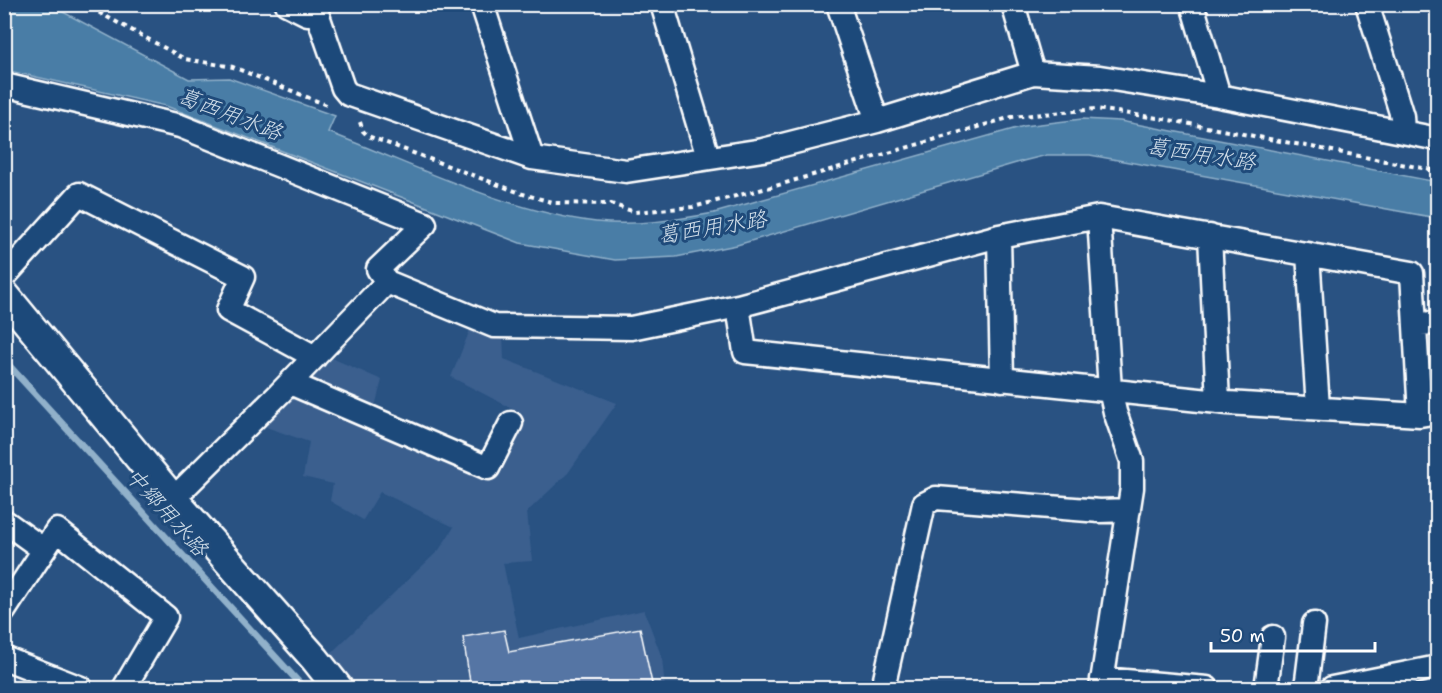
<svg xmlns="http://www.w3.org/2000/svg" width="1442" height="693" font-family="'Shantell Sans','Klee One',sans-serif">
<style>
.built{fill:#3a5f8e}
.water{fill:#487da6;stroke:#91b1ca;stroke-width:1.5}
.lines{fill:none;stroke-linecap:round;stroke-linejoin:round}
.stream{stroke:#91b1ca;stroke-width:7}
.building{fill:#5575a4;stroke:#fff;stroke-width:1.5}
.minor-casing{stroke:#fff;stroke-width:27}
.major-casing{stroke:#fff;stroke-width:33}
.path{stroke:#fff;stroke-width:4;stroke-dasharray:4.5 4.5;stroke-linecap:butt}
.minor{stroke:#1f4a7a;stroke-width:22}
.major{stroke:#1f4a7a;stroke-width:28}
.labels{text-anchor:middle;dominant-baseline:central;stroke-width:6;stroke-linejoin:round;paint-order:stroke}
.water-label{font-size:22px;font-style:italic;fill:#d1dee9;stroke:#1f4a7a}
</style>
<rect width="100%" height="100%" fill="#295282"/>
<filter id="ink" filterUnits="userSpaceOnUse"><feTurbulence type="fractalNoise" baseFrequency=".0167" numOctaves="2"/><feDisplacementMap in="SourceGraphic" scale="12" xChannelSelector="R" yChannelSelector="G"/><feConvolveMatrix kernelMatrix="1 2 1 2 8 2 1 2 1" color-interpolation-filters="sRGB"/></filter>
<g filter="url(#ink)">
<!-- built -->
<path class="built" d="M 472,325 L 503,334 L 504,359 L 617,403 L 568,473 L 527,512 L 532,561 L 503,563 L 519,638 L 644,610 L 662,658 L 665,688 L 357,688 L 330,654 L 439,550 L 454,527 L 380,492 L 363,520 L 330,501 L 333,484 L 303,477 L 309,442 L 266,427 L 327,356 L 382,380 L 372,418 L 485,477 L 523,414 L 451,377 Z"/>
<!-- water -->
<path class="water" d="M 4,5 L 50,5 L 189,79 L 229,78 L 335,116 L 328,132 C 414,165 505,211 596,222 C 636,226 675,220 714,213 L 1024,126 L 1082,119 L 1120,121 L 1437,182 L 1437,218 L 1090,155 L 1047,155 L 1023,161 L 737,245 L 676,257 L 615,260 L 520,243 L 166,106 L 5,70 Z"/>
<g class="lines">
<!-- stream -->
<path class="stream" d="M 4,360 L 304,688"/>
</g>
<!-- building -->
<path class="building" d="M 640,628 L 653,688 L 471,688 L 463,637 L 504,630 L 509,652 Z"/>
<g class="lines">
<defs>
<path id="minor" d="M 287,4 L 307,14 L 317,14
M 314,4 L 343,88 L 348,94 L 532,158 L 626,171 L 763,150 L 877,121 L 1033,73 L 1100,77 L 1219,96 L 1438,139
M 482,4 L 532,158
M 662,4 L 708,157
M 838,4 L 877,121
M 1013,4 L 1033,73
M 1192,4 L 1219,96
M 1367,4 L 1402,116 L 1403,132
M 4,85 L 180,126 L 425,224 L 378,269 L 387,282 L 494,326 L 631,328 L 738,306 L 999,236 L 1099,217 L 1412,273 L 1420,415
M 1099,217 L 1110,390 L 1115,412 L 1132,461 L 1132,488 L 1101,688
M 999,236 L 1002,380
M 1210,236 L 1218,402
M 1308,254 L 1318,408
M 4,277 L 79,194 L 243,277 L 228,310 L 315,357
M 738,306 L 745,352 L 1228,403 L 1420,415 L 1438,412
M 1415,324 L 1438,323
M 290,383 L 488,468 L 511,423
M 173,499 L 279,394 L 387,282
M 4,521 L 44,550
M 4,611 L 57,530 L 166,617 L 124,688
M 4,658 L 81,688
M 1102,679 L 1207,688
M 883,688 L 924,504 L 936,498 L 1100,511 L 1129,510
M 1266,688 L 1273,637
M 1306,688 L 1314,624
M 1332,688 L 1438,667"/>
<path id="major" d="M 4,294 L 173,499 L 315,659 L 338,688"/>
</defs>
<!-- minor casing -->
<use href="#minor" class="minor-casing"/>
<!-- major casing -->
<use href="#major" class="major-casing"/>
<!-- path -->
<path class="path" d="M 83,4 L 185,59 L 233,67 L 329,106
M 360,122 L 363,131 L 368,136 L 523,194 L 555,203 L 611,204 L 635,212 L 693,207 L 775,186 L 1012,117 L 1096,109 L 1164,119 L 1438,171"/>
<!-- minor -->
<use href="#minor" class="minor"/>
<!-- major -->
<use href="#major" class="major"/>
</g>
</g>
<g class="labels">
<!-- water labels -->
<g class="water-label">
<text transform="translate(230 114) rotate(21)">葛西用水路</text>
<text transform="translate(1201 154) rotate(9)">葛西用水路</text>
<text transform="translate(712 227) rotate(-9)">葛西用水路</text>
<text transform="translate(167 512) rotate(48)">中郷用水路</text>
</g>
</g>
<!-- margin -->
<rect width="1442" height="693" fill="none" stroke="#1f4a7a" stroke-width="24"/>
<rect x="12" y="12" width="1418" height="669" fill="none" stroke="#fff" stroke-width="2" filter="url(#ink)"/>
<!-- scale -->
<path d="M1211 642v9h164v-9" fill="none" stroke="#ffffff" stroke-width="3"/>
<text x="1220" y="642" font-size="18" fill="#ffffff" stroke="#1f4a7a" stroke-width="4.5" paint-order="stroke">50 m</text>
</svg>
